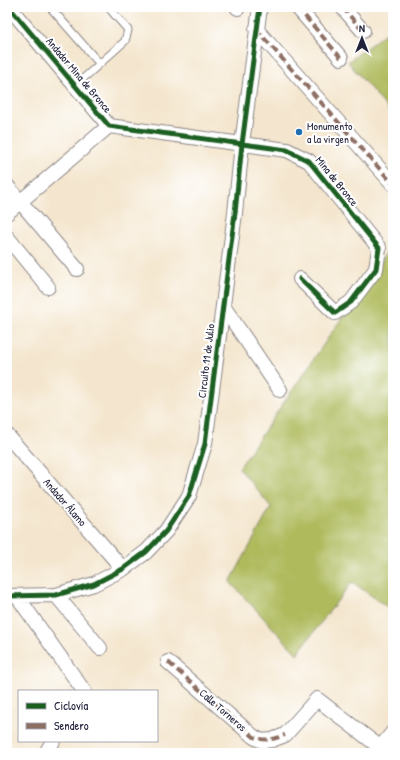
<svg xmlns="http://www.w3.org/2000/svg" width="400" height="760" font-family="'Patrick Hand',sans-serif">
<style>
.green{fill:#aeba5c;stroke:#686e4c}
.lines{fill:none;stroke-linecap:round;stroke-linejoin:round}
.lane-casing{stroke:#8b8484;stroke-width:9}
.street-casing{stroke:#8b8484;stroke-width:16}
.lane{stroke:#fff;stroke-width:7}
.street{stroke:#fff;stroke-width:14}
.quiet{stroke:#8d6e63;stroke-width:4;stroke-dasharray:8 4;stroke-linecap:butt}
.cycleway-casing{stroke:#fff;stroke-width:8}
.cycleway{stroke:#1b5e20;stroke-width:5}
.poi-dot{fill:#1f6fb2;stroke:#fff;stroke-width:1.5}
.labels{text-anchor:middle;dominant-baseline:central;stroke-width:4;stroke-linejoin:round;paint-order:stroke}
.street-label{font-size:11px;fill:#22223b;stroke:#fff}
.poi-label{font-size:11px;fill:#22223b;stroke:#fff;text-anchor:start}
</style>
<rect width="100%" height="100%" fill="#fff"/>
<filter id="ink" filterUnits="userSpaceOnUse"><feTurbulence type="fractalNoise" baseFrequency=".025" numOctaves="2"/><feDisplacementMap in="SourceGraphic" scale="8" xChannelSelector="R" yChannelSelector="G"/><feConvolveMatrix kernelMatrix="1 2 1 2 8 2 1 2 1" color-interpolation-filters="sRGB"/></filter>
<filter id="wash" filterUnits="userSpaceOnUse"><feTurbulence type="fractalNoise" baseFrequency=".012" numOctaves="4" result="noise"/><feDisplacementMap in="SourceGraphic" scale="16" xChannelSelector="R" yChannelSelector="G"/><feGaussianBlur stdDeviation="0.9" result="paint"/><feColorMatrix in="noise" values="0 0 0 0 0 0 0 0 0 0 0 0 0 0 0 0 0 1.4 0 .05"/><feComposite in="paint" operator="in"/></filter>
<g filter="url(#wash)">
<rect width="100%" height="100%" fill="#f4e6ce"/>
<!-- green -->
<path class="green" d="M 388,31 L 393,38 L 393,115 L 348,62 Z
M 393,243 L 393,611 L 352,582 L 297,654 L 230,582 L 271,507 L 239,468 Z"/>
</g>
<g filter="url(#ink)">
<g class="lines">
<defs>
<path id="lane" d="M 50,7 L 99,63
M 75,86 L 125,41 L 128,30 L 108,7"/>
<path id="street" d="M 9,7 L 109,126 L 287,150 L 309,161 L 379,248 L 376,269 L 351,302 L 335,313 L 300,279
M 237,7 L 238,8
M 297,7 L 341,58
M 342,7 L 363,31
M 256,29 L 393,184
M 7,186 L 77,269
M 7,213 L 109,126
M 7,237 L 48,287
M 223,306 L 280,390
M 7,435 L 123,569
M 56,595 L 100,648
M 7,596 L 56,595 L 94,584 L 123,569 L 146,552 L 166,531 L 189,496 L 205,444 L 235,213 L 242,144 L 260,7
M 17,596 L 84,691
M 168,662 L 254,737 L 262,741 L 272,740 L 285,735 L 317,699 L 381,748
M 46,753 L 53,741
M 376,753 L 393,732"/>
</defs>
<!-- lane casing -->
<use href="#lane" class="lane-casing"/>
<!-- street casing -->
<use href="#street" class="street-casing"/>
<!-- lane -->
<use href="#lane" class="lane"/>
<!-- street -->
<use href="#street" class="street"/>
<!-- quiet -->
<path class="quiet" d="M 237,7 L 238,8
M 297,7 L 341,58
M 342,7 L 363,31
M 256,29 L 393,184
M 168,662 L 254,737 C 266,742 274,739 285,735"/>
<defs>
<path id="cycleway" d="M 9,7 L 109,126 L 287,150 L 309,161 L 379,248 L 376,269 L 351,302 L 335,313 L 300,279
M 7,596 L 56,595 L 94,584 L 123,569 L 146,552 L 166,531 L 189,496 L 205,444 L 235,213 L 242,144 L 260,7"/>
</defs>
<!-- cycleway casing -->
<use href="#cycleway" class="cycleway-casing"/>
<!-- cycleway -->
<use href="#cycleway" class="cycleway"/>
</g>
</g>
<!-- markers -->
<circle class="poi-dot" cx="299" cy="132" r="4"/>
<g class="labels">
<!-- street labels -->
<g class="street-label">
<text transform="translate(79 75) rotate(50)">Andador Mina de Bronce</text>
<text transform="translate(337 181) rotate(51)">Mina de Bronce</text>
<text transform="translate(206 361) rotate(-83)">Circuito 11 de Julio</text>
<text transform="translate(65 502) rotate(49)">Andador Álamo</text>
<text transform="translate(223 710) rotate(41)">Calle Torneros</text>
</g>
<!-- poi labels -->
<g class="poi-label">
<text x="307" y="126">Monumento<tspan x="307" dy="13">a la virgen</tspan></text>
</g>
</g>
<!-- margin -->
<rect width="400" height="760" fill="none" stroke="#fff" stroke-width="24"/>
<!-- legend -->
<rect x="18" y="690" width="140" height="52" fill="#ffffff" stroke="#a7a7b1"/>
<rect x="26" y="703" width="20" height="6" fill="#1b5e20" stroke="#a7a7b1"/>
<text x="54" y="710" font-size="12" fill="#22223b">Ciclovía</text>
<rect x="26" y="723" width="20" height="6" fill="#8d6e63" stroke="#a7a7b1"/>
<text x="54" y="730" font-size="12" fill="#22223b">Sendero</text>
<!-- north arrow -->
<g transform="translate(362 38)" stroke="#ffffff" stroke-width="3" paint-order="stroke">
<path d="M0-3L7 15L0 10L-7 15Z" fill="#22223b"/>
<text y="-6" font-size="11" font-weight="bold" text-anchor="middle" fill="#22223b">N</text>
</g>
</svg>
